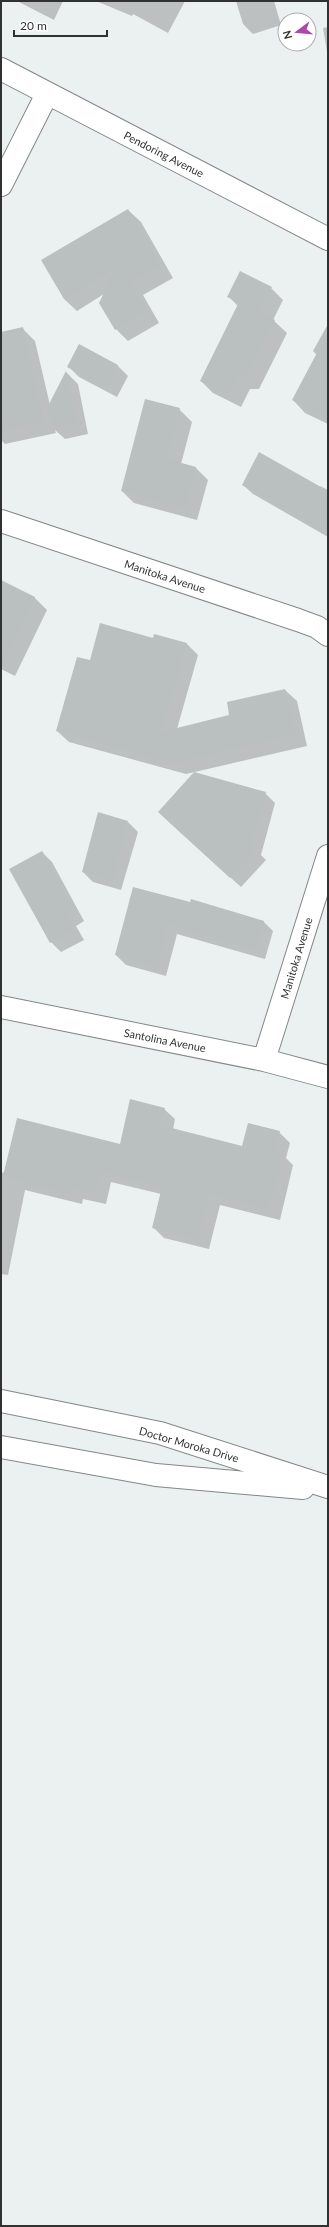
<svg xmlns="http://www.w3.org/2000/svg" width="329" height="2227" font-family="Lato,sans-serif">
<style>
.shadow{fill:#0003}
.building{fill:#babfbf}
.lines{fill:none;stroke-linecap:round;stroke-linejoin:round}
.street-casing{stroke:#838787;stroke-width:24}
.secondary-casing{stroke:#838787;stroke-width:24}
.street{stroke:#fff;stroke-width:22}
.secondary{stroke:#fff;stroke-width:22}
.labels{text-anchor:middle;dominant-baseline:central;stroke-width:3;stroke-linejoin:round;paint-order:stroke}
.street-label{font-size:11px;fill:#303232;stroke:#fff}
</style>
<rect width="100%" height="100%" fill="#ebf0f0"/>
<!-- shadow -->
<path class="shadow" d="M 17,1 L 63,1 L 54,20 Z
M 96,1 L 185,1 L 168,33 L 133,14 L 132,16 Z
M 236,1 L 274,1 L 281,25 L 253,34 L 243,24 Z
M 328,27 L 328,57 L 323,28 Z
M 128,210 L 141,222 L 173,278 L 143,295 L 159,323 L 128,341 L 116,329 L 104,294 L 77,311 L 64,299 Z
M 271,288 L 283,300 L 273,320 L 287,333 L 259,389 L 250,389 L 241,407 L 213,393 L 201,381 L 238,306 L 229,297 Z
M 328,324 L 328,424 L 305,413 L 293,400 L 317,355 L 313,351 Z
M 23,329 L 35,341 L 50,405 L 66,372 L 78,384 L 88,434 L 65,439 L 55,430 L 56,433 L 5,444 L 1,440 L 1,333 Z
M 118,366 L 128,376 L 117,397 L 79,377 L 69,367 Z
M 179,409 L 192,422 L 181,464 L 196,468 L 208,480 L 197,520 L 134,503 L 122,491 Z
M 243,485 L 319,487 L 320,486 L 328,490 L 328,537 L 253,494 Z
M 1,581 L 34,597 L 47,610 L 15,676 L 1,669 Z
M 154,639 L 187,644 L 198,655 L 177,729 L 230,716 L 285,690 L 297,701 L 307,746 L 186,774 L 69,742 L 57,731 L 90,662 Z
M 265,793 L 275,803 L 261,855 L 266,860 L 241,887 L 169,822 Z
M 128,822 L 138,832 L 121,890 L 93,882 L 83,872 Z
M 42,852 L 52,862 L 84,921 L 76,926 L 84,940 L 61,952 L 51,942 Z
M 134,888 L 263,921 L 273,931 L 265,959 L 177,934 L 166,976 L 126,965 L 116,955 Z
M 164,1109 L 175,1119 L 173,1130 L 243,1147 L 279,1132 L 290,1143 L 286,1158 L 293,1165 L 280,1220 L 220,1205 L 209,1249 L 164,1238 L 153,1227 L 161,1194 L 111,1182 L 106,1204 L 83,1199 L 82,1204 L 25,1190 L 8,1275 L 1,1274 L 1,1173 L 120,1145 Z"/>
<!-- building -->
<path class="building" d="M 128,209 L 161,265 L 131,282 L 148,310 L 115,330 L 99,303 L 116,268 L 64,299 L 41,260 Z
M 240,271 L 272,287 L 259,312 L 275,320 L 247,377 L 238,377 L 229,396 L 200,381 L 239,302 L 227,297 Z
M 23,327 L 44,421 L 1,431 L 1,332 Z
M 328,332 L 328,419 L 292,400 Z
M 79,344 L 118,365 L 107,388 L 67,367 Z
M 66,371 L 77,422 L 52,428 L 47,408 Z
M 145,399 L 180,408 L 167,459 L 196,467 L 185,508 L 121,491 Z
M 259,452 L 328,491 L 328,534 L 242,485 Z
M 1,580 L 35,597 L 1,668 Z
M 100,623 L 153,638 L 154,634 L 187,643 L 161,732 L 229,715 L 227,702 L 285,689 L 296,734 L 173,763 L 56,731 L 77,657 L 90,660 Z
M 194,772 L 266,792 L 252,845 L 256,849 L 230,878 L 158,812 Z
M 98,812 L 128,821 L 112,881 L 82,872 Z
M 42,851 L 75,911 L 67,916 L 74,930 L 50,943 L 9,869 Z
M 133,887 L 190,902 L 191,899 L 264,921 L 255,950 L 168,925 L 157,967 L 115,955 Z
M 130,1099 L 165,1108 L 160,1125 L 242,1146 L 248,1123 L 280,1131 L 274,1152 L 283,1154 L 269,1209 L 209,1194 L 198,1239 L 152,1228 L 162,1187 L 101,1172 L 95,1194 L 73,1188 L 72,1194 L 3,1176 L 17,1118 L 120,1144 Z"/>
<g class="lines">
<defs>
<path id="street" d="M 1,69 L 328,239
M 1,185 L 47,94
M 1,521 L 298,620 L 317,627 L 328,635
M 1,1007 L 264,1060 L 328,1077
M 264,1060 L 328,856"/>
<path id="secondary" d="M 1,1401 L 160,1433 L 328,1487
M 1,1447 L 156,1475 L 303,1488"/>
</defs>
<!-- street casing -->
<use href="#street" class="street-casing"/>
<!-- secondary casing -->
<use href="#secondary" class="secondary-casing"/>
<!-- street -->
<use href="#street" class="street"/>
<!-- secondary -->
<use href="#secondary" class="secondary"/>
</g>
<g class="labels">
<!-- street labels -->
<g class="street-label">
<text transform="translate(164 154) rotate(27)">Pendoring Avenue</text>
<text transform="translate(165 576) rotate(18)">Manitoka Avenue</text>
<text transform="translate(296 958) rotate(-73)">Manitoka Avenue</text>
<text transform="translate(165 1040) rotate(11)">Santolina Avenue</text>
<text transform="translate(189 1444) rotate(16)">Doctor Moroka Drive</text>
</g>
</g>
<!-- border -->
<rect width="329" height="2227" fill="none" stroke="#303232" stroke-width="4"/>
<!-- north arrow -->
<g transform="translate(297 32) rotate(254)"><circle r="19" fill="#ffffff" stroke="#acadad"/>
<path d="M0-3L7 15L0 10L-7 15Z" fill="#af48ac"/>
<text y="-6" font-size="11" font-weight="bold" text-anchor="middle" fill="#303232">N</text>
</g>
<!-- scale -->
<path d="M14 30v6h93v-6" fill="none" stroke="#303232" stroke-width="2"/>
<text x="20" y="30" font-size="12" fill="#303232" stroke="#ffffff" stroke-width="3" paint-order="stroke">20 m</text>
</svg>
